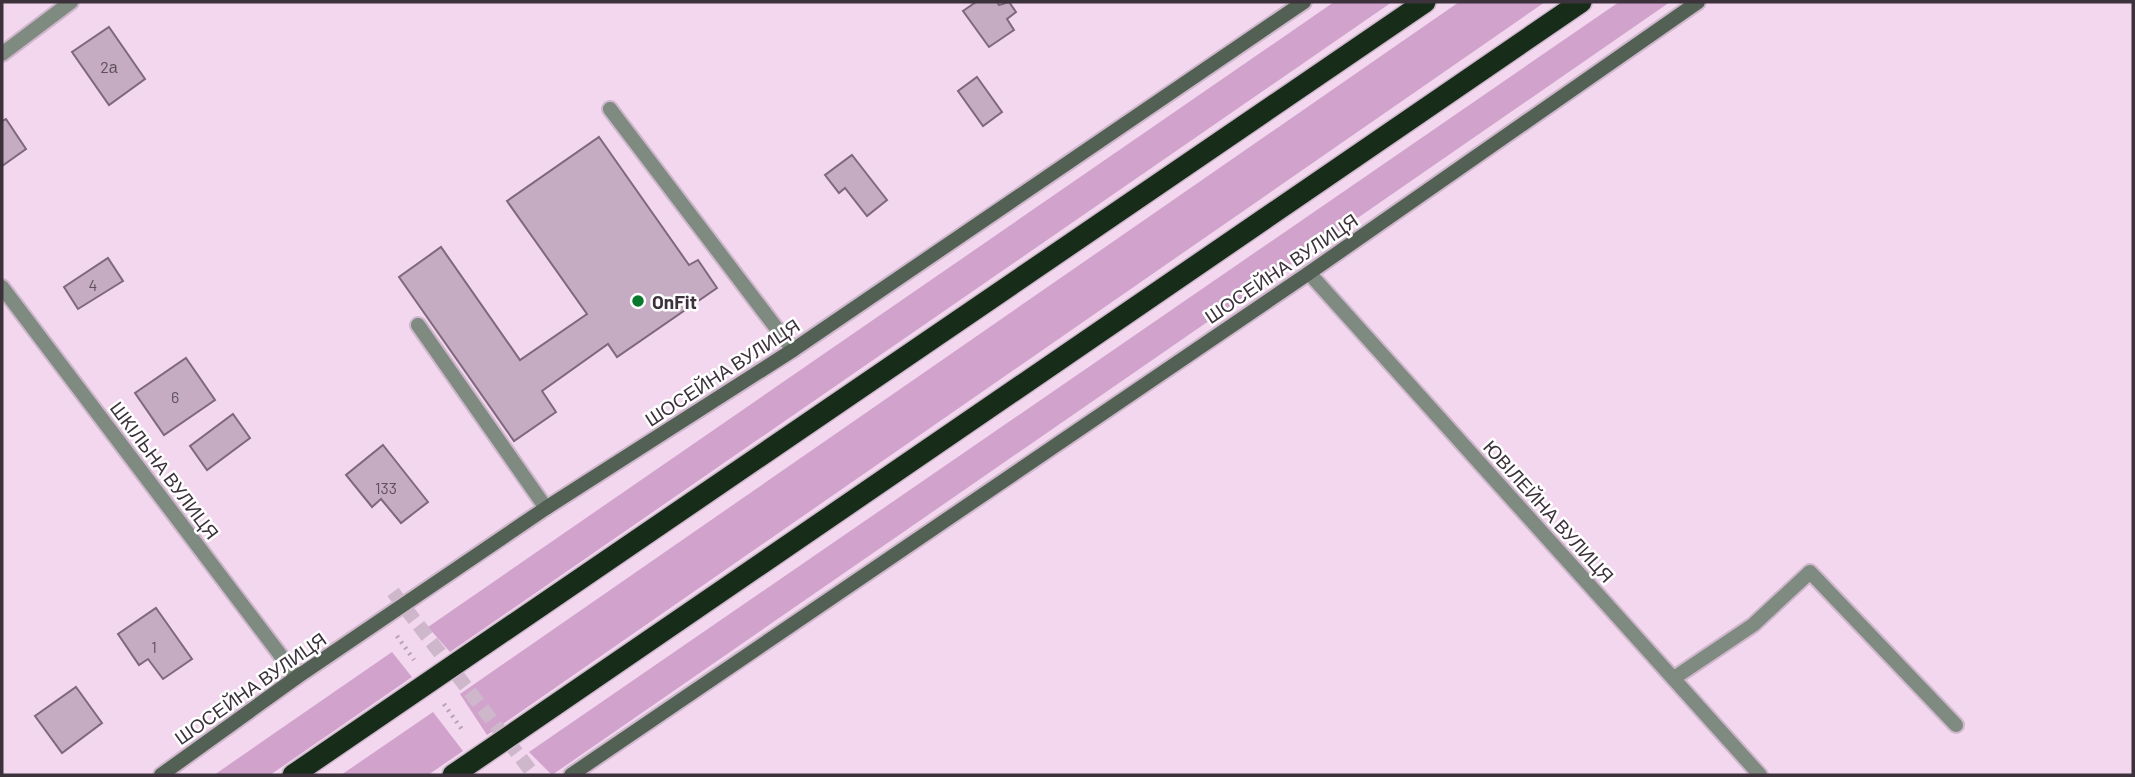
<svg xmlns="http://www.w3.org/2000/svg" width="2135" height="777" font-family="Barlow,sans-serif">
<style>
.green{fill:#d1a2cc}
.building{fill:#c5acc2;stroke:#7f677c;stroke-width:2}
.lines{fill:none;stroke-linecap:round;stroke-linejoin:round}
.street-tunnel{stroke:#ceb6cb;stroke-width:14;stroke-dasharray:14 7;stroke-linecap:butt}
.lane-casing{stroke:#ceb6cb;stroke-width:18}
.street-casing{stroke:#ceb6cb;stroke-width:18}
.secondary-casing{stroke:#ceb6cb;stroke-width:18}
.highway-casing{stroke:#ceb6cb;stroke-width:24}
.path{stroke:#b8a2b6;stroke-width:4.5;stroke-dasharray:2 5;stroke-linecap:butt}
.lane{stroke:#7f8a80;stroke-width:14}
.street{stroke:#7f8a80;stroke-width:14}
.secondary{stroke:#526153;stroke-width:14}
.highway{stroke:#172d1a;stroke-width:21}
.poi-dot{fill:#09792d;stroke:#fff;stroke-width:2.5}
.labels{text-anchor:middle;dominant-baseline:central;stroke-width:5;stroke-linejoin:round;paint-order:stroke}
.number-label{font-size:16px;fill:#5e505d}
.street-label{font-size:19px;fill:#3c323b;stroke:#fff}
.poi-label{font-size:19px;font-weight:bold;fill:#3c323b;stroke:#fff;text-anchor:start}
</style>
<rect width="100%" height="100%" fill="#f2d7ef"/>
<!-- green -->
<path class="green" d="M 1334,2 L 1392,2 L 450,652 L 428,627 Z
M 1459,2 L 1545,2 L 487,735 L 460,694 Z
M 1619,2 L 1670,2 L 552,775 L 529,752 Z
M 392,652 L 412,677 L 270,775 L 214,775 Z
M 433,712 L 463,751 L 428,775 L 341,775 Z"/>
<!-- building -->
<path class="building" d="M 976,2 L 997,2 L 999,5 L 1009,2 L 1016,12 L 1007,19 L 1014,30 L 989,47 L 963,11 Z
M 109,27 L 145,79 L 109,105 L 72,52 Z
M 977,77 L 1002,112 L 983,126 L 958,91 Z
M 6,119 L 26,149 L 2,166 L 2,121 Z
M 599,137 L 689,265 L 698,260 L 717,288 L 617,357 L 608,344 L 542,391 L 556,412 L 514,441 L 399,277 L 441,247 L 520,360 L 587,314 L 507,201 Z
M 852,155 L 887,200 L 867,216 L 845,188 L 839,193 L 825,175 Z
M 108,258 L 123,281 L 78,309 L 64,287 Z
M 186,358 L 215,400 L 164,435 L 135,393 Z
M 233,414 L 250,438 L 207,470 L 190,446 Z
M 383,445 L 428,502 L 401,523 L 381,499 L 372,507 L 346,475 Z
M 156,608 L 192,659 L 163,679 L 148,659 L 139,665 L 118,634 Z
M 76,687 L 102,723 L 62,753 L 35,716 Z"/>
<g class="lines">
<!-- street-tunnel -->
<path class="street-tunnel" d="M 393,592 L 534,775"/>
<defs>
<path id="lane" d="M 610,109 L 793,350
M 418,325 L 546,508
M 1674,678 L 1753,625 L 1810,572 L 1956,725"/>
<path id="street" d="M 2,54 L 71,2
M 1309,273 L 1760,775
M 2,287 L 297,677"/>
<path id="secondary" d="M 161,775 L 297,677 L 546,508 L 793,350 L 1304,2
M 571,775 L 1309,273 L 1698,2"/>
<path id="highway" d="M 293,775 L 1425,2
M 453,775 L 1581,2"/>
</defs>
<!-- lane casing -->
<use href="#lane" class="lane-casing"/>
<!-- street casing -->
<use href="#street" class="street-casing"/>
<!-- secondary casing -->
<use href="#secondary" class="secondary-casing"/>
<!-- highway casing -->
<use href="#highway" class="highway-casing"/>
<!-- path -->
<path class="path" d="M 397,636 L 414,660
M 444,704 L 463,731"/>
<!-- lane -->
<use href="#lane" class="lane"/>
<!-- street -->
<use href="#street" class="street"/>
<!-- secondary -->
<use href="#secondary" class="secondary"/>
<!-- highway -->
<use href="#highway" class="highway"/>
</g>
<!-- markers -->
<circle class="poi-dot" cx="638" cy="301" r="7"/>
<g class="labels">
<!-- number labels -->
<g class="number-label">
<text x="109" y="66">2а</text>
<text x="93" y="284">4</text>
<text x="175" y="396">6</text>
<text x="386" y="487">133</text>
<text x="154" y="646">1</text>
</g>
<!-- street labels -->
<g class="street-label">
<text transform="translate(1281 268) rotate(-34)">ШОСЕЙНА ВУЛИЦЯ</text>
<text transform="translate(722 372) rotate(-33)">ШОСЕЙНА ВУЛИЦЯ</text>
<text transform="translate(165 470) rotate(53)">ШКІЛЬНА ВУЛИЦЯ</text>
<text transform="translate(1549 511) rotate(48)">ЮВІЛЕЙНА ВУЛИЦЯ</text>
<text transform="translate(250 688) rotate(-35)">ШОСЕЙНА ВУЛИЦЯ</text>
</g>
<!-- poi labels -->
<g class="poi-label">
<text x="652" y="301">OnFit</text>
</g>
</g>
<!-- border -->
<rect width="2135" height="777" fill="none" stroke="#3c323b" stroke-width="7"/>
</svg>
